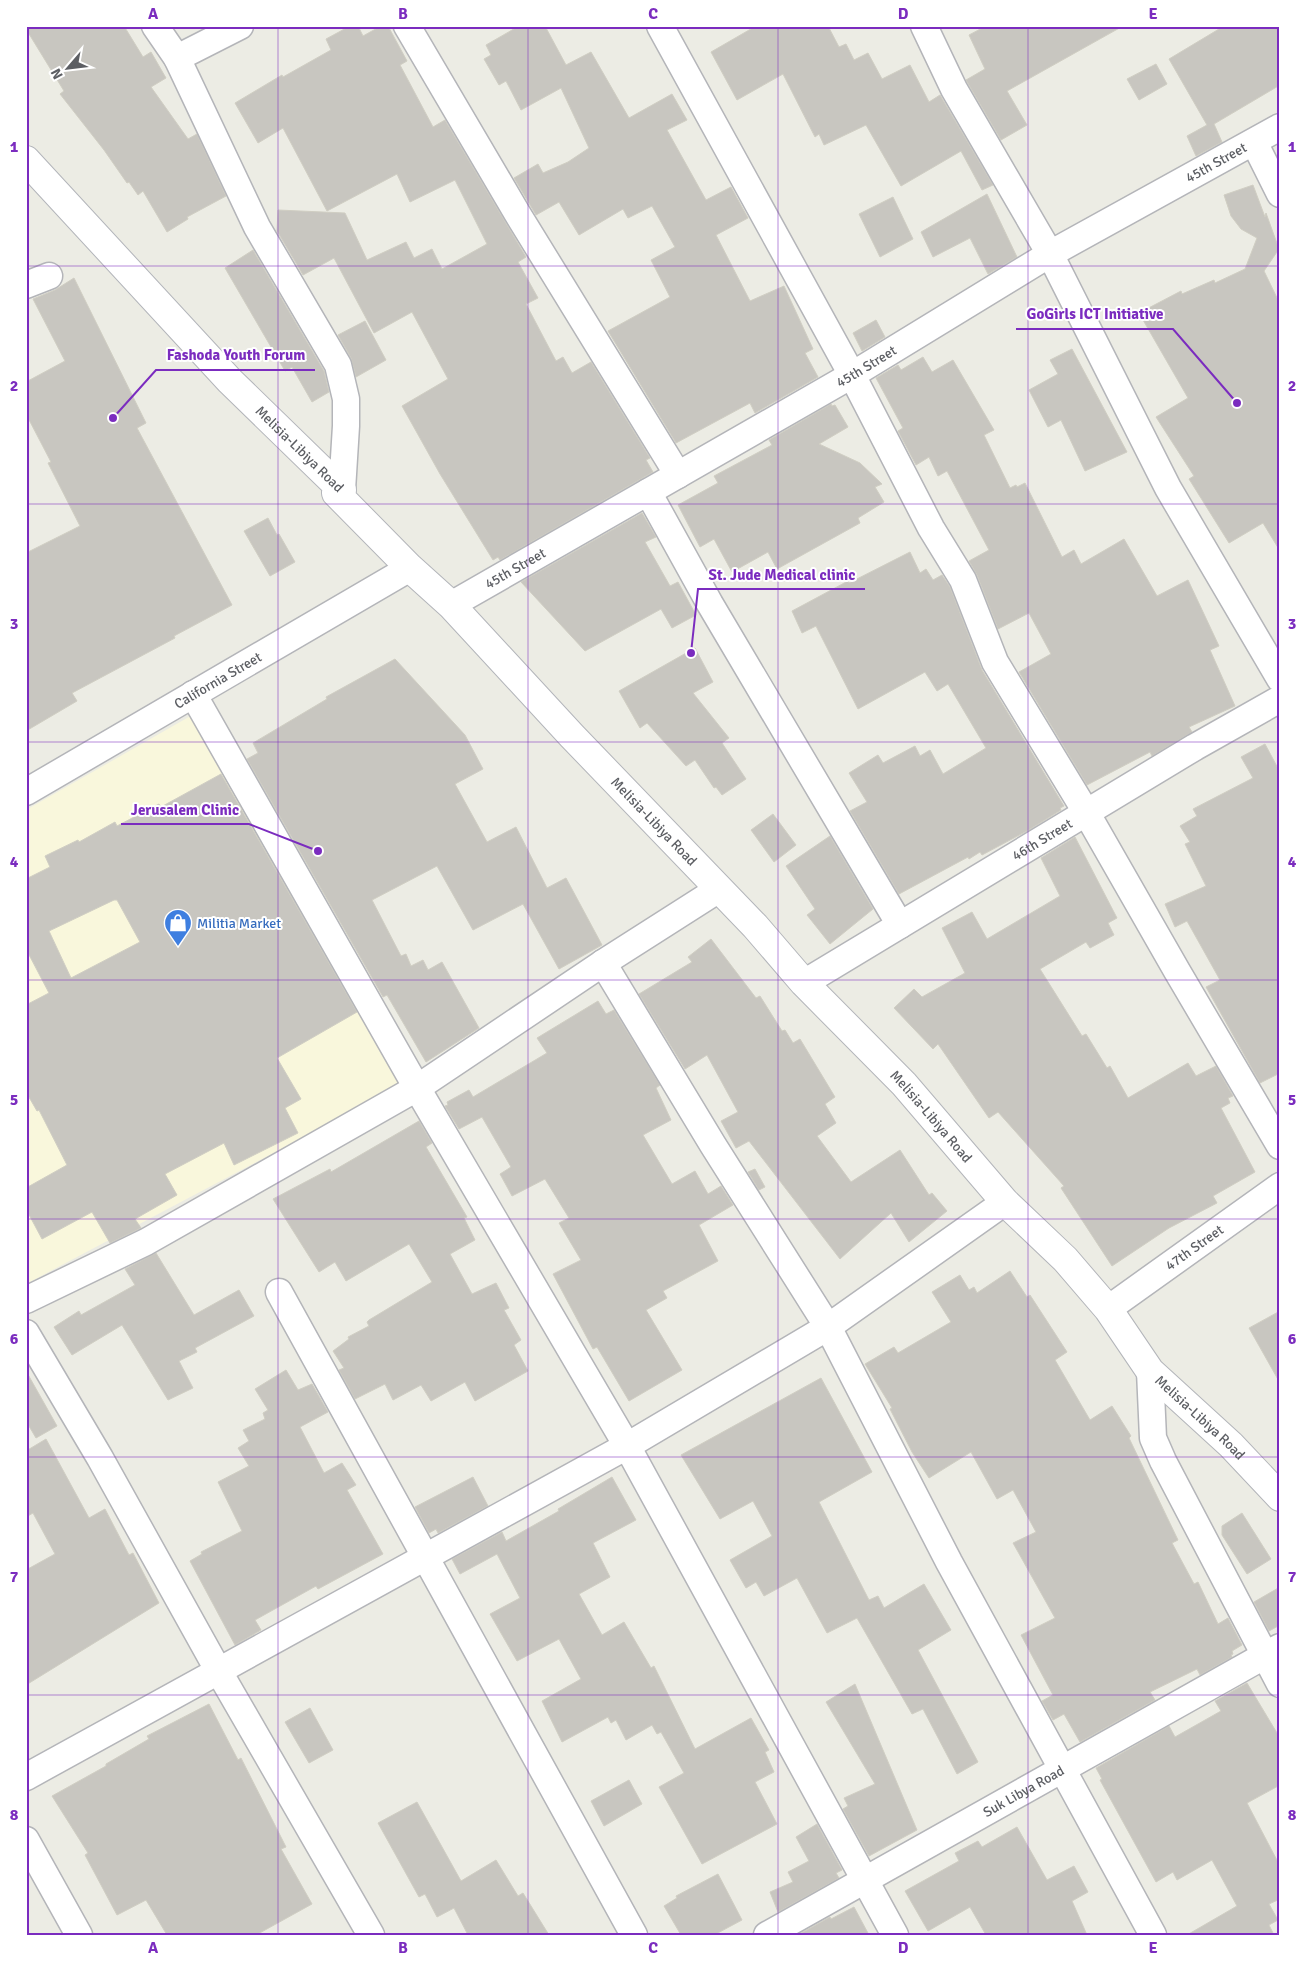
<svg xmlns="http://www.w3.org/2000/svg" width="1306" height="1961" font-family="Signika,sans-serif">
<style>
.commercial{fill:#f9f7dc}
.building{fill:#c8c6c0;stroke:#d0cec3;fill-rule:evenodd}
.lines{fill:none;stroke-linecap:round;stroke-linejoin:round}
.minor-casing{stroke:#b4b5b9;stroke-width:29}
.secondary-casing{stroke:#b3b5ba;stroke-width:30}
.minor{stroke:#fff;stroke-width:26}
.secondary{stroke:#fff;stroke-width:28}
.grid{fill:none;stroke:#7b2cbf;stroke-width:1;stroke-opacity:0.55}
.labels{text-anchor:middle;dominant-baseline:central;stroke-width:4;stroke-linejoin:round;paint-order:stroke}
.street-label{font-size:14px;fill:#5c5e63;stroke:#fff}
.shop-label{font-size:14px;fill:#366cbe;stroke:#fff;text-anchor:start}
.leader{fill:none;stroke:#7b2cbf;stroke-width:2}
.callout-dot{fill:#7b2cbf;stroke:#fff;stroke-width:2}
.callout-label{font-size:15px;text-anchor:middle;font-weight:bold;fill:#7b2cbf;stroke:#fff;stroke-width:4;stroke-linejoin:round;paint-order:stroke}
.neatline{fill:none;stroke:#7b2cbf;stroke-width:2}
.grid-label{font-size:16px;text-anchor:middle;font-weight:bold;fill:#7b2cbf}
</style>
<rect width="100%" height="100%" fill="#ecece4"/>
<!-- commercial -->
<path class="commercial" d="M 201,710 L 404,1084 L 26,1284 L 26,810 Z"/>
<!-- building -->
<path class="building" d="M 26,26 L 124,26 L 143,57 L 151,52 L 166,78 L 151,87 L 188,139 L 197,134 L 226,196 L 187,217 L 188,219 L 167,232 L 143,191 L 138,195 L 129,182 L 127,183 L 104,150 L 60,94 L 64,91 L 26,29 Z
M 350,26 L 358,26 L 363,36 L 381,26 L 388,26 L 407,61 L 400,65 L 433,127 L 445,120 L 526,257 L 518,262 L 538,298 L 526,304 L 556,361 L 563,357 L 572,373 L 591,362 L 650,458 L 646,460 L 653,472 L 500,560 L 498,557 L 493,560 L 440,474 L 402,406 L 448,379 L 412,312 L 374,333 L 334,258 L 303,275 L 277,231 L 278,210 L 345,213 L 367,260 L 406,242 L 414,258 L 432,249 L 442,269 L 487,244 L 455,180 L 410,202 L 397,174 L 327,211 L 283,128 L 258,143 L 235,103 L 282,75 L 283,77 L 331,50 L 326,39 Z
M 519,26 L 545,26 L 566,65 L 591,52 L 629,118 L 672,94 L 687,120 L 667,130 L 706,200 L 731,187 L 748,218 L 716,235 L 750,301 L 784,286 L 813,349 L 805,353 L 818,377 L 755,413 L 750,403 L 676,443 L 608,331 L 670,297 L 651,260 L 675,247 L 652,206 L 628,218 L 623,209 L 579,235 L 559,202 L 536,215 L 514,178 L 538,164 L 543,173 L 568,162 L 589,148 L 561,88 L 521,110 L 506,81 L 499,85 L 484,59 L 491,55 L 486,45 Z
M 756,26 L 828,26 L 839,47 L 846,44 L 854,60 L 868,53 L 882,79 L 910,65 L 929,102 L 940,95 L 993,185 L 982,190 L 961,151 L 901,186 L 866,125 L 824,145 L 819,134 L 815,137 L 783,74 L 737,100 L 711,52 Z
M 986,26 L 1123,26 L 1007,91 L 1027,125 L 1001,140 L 966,80 L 985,69 L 969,35 Z
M 1224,26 L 1280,26 L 1280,85 L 1214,124 L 1222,142 L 1196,156 L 1187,136 L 1207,125 L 1169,59 Z
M 1156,64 L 1167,84 L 1139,100 L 1127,79 Z
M 1253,185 L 1265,217 L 1266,213 L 1279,249 L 1264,271 L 1280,304 L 1280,551 L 1263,523 L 1229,543 L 1189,479 L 1194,476 L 1156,417 L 1188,398 L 1139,313 L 1181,291 L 1182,294 L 1214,280 L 1215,283 L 1245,269 L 1257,238 L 1241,229 L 1231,216 L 1224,195 Z
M 987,194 L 1017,257 L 988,274 L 970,238 L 933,257 L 921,232 Z
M 893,197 L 913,239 L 880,257 L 859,214 Z
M 253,250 L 324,371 L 329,392 L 312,402 L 292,367 L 285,371 L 225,268 Z
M 74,278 L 146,423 L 137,428 L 232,605 L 174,636 L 175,638 L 72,693 L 77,701 L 26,731 L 26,553 L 80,526 L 48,463 L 51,462 L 26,414 L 26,382 L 65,361 L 33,299 L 55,290 Z
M 876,320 L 885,337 L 862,351 L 853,333 Z
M 365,321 L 386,360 L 356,377 L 351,358 L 338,335 Z
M 1072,349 L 1127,452 L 1085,471 L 1061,420 L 1048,427 L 1029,390 L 1058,374 L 1050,360 Z
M 923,357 L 932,372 L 953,360 L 994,430 L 984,435 L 1010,488 L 1016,485 L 1017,487 L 1025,483 L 1062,557 L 1074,550 L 1081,564 L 1124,539 L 1157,596 L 1188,580 L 1219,646 L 1210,650 L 1235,706 L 1189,727 L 1192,732 L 1152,756 L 1150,752 L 1087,785 L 1019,672 L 1051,654 L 1029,613 L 998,629 L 977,575 L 969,561 L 989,550 L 947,471 L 938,476 L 929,457 L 916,465 L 898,431 L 903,428 L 876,378 L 898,365 L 901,370 Z
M 831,404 L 832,406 L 835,405 L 848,427 L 819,444 L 860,463 L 882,484 L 875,487 L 884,502 L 858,518 L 860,523 L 777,569 L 768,552 L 732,572 L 714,539 L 700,547 L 678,505 L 718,483 L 714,476 L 772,445 L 769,440 Z
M 642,513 L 656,537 L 645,542 L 670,586 L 678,582 L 696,615 L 672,628 L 661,609 L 585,651 L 521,582 Z
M 268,518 L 277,535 L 279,534 L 295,562 L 270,576 L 244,531 Z
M 910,552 L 920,573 L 926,569 L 933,580 L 942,575 L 950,587 L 982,670 L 1064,806 L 1060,808 L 1061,810 L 1027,831 L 982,855 L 980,852 L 969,859 L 968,857 L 899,894 L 850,811 L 867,802 L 849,773 L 878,755 L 883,763 L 915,746 L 920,756 L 930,750 L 943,774 L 986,748 L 948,684 L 937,691 L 925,672 L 858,709 L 816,626 L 802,633 L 792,611 L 848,581 L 849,583 Z
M 695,648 L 713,682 L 693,693 L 729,738 L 722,743 L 746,779 L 722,795 L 716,787 L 714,788 L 695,760 L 686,766 L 647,723 L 640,728 L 619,691 Z
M 395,659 L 465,735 L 483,769 L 455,784 L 487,842 L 516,827 L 547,888 L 566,878 L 602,945 L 559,969 L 523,904 L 473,930 L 437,866 L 372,900 L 401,956 L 406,954 L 411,966 L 423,960 L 428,970 L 442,962 L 479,1028 L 426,1062 L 387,995 L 383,997 L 247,759 L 258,753 L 253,743 L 327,699 L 326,697 Z
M 1265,744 L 1280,772 L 1280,1073 L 1260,1083 L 1206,987 L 1220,980 L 1187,921 L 1175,927 L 1165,904 L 1206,886 L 1185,844 L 1190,842 L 1180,826 L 1197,816 L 1193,809 L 1253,778 L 1241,757 Z
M 221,774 L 357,1012 L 277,1058 L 301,1099 L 285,1108 L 298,1133 L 234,1165 L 224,1143 L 165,1174 L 177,1195 L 135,1219 L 141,1228 L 110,1243 L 92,1212 L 42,1239 L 26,1209 L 26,1188 L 67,1165 L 39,1110 L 37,1111 L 26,1092 L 26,1005 L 49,993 L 26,949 L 26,879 L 50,867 L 45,856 L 78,840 L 79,842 L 115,822 L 117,826 L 159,804 L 161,807 ZM 114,900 L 117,900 L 140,942 L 71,978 L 49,931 Z
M 773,814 L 796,845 L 774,862 L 751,830 Z
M 830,836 L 873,909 L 830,944 L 807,915 L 815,909 L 786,866 Z
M 1075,837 L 1117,918 L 1108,923 L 1114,935 L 1090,948 L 1086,942 L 1040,969 L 1082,1036 L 1086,1034 L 1107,1068 L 1110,1066 L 1128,1098 L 1188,1063 L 1196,1076 L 1216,1066 L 1233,1096 L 1228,1098 L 1230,1103 L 1221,1108 L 1255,1172 L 1213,1196 L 1217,1203 L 1169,1228 L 1112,1266 L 1061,1188 L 1064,1186 L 998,1112 L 989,1118 L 938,1044 L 933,1049 L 894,1008 L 914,989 L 922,997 L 965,973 L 942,928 L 972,912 L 987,939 L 1060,896 L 1041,858 Z
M 711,939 L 756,998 L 760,996 L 782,1031 L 785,1030 L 793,1043 L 800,1039 L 835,1097 L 825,1104 L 836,1123 L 817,1136 L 851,1182 L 900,1150 L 929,1195 L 932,1193 L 947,1211 L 909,1242 L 891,1213 L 840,1259 L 749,1141 L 736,1148 L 721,1121 L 738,1112 L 707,1055 L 685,1069 L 639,994 L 692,962 L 688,957 Z
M 598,1001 L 606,1014 L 614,1010 L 660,1085 L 656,1088 L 671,1120 L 643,1135 L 672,1184 L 695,1171 L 708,1194 L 721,1186 L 733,1205 L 699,1225 L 718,1261 L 663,1291 L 667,1298 L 646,1310 L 682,1370 L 629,1401 L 597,1347 L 593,1349 L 553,1274 L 581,1260 L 559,1223 L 569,1218 L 545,1179 L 512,1196 L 500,1174 L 511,1167 L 482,1117 L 459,1129 L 445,1106 L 448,1105 L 447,1102 L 469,1090 L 473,1097 L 547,1053 L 537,1038 Z
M 419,1121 L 432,1143 L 426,1147 L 467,1217 L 464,1218 L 475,1240 L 450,1254 L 472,1294 L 496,1283 L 509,1308 L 504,1310 L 521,1340 L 514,1345 L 528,1371 L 475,1401 L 465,1382 L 431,1401 L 421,1385 L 393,1400 L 385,1384 L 355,1399 L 339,1370 L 344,1368 L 333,1351 L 349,1339 L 348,1337 L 369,1326 L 367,1322 L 369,1320 L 432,1282 L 409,1244 L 346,1281 L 335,1262 L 319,1272 L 273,1199 L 330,1169 L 331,1172 Z
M 755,1169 L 765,1187 L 759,1190 L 748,1172 Z
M 156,1253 L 194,1315 L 239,1290 L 254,1316 L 195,1348 L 197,1352 L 179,1361 L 193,1388 L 168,1400 L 122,1325 L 72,1355 L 54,1327 L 79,1311 L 81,1315 L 135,1285 L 125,1269 Z
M 1010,1271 L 1027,1297 L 1030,1295 L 1067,1352 L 1055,1360 L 1090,1420 L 1112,1406 L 1131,1436 L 1129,1438 L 1178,1540 L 1172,1543 L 1194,1584 L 1198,1582 L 1218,1624 L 1228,1618 L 1242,1645 L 1232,1651 L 1233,1654 L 1231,1655 L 1232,1657 L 1200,1675 L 1197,1669 L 1150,1692 L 1155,1700 L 1080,1742 L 1064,1714 L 1053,1720 L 1042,1701 L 1053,1695 L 1021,1635 L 1055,1618 L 1013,1543 L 1036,1532 L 1013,1490 L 997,1499 L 971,1452 L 929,1478 L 912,1452 L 890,1409 L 892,1408 L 865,1364 L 894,1347 L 898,1353 L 951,1322 L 932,1292 L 960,1275 L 969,1290 L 974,1287 L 977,1293 Z
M 1280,1311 L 1280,1383 L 1249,1328 Z
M 286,1370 L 298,1390 L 312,1384 L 328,1412 L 300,1427 L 324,1473 L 342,1463 L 356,1485 L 347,1490 L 383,1554 L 318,1589 L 316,1586 L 255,1620 L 261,1630 L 235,1645 L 190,1561 L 202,1554 L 201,1552 L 242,1531 L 218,1482 L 249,1466 L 238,1448 L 249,1441 L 243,1430 L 265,1419 L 263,1413 L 268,1410 L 255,1389 Z
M 26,1371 L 57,1426 L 36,1438 L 26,1421 Z
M 821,1378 L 872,1472 L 819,1502 L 869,1600 L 878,1596 L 884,1608 L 924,1584 L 951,1630 L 918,1650 L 978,1762 L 957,1774 L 923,1709 L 912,1714 L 857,1618 L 827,1633 L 797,1578 L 764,1596 L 756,1582 L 746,1588 L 730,1560 L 772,1536 L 753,1501 L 720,1519 L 681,1455 Z
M 46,1439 L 89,1518 L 105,1509 L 129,1555 L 133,1553 L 159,1603 L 26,1685 L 26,1570 L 55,1554 L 33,1513 L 26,1517 L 26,1451 Z
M 473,1477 L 488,1506 L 438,1533 L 436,1529 L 429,1533 L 415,1507 Z
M 612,1477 L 636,1520 L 593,1543 L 610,1577 L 579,1594 L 602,1635 L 624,1622 L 651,1668 L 654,1666 L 695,1749 L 751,1718 L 769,1750 L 765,1752 L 774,1772 L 755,1782 L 777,1824 L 702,1864 L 659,1787 L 684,1773 L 661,1732 L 657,1734 L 652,1725 L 626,1740 L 616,1720 L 611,1723 L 608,1717 L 562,1742 L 542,1701 L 581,1679 L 559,1639 L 517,1661 L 490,1614 L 520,1598 L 497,1554 L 460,1574 L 452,1559 L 502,1532 L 506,1541 L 559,1511 L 558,1509 Z
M 1242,1513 L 1271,1559 L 1247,1574 L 1222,1535 L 1222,1526 Z
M 1280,1587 L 1280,1625 L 1269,1631 L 1254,1602 Z
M 1247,1683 L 1280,1738 L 1280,1785 L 1247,1803 L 1280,1866 L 1280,1899 L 1269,1904 L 1278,1920 L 1269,1925 L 1274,1935 L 1187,1935 L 1237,1906 L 1212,1860 L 1177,1880 L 1173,1872 L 1156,1882 L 1100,1780 L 1102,1779 L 1096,1768 L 1169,1726 L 1175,1737 L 1221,1711 L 1215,1701 Z
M 855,1684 L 917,1830 L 869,1856 L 843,1809 L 848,1806 L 844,1798 L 875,1784 L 826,1702 Z
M 209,1704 L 238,1760 L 241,1758 L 286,1847 L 281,1849 L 312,1904 L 256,1935 L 167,1935 L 146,1900 L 117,1915 L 85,1855 L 88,1853 L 52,1796 L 106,1766 L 106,1764 L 149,1739 L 147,1736 Z
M 310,1708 L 333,1750 L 309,1763 L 285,1722 Z
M 629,1780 L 642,1804 L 604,1826 L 591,1801 Z
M 417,1802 L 461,1881 L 496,1860 L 518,1896 L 523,1893 L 549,1935 L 468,1935 L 454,1908 L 437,1917 L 425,1894 L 419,1897 L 378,1823 Z
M 817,1824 L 842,1870 L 836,1873 L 839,1878 L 778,1912 L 770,1892 L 793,1882 L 788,1872 L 809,1861 L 796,1837 Z
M 1017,1827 L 1047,1880 L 1074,1866 L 1088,1892 L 1072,1901 L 1087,1935 L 986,1935 L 970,1907 L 928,1931 L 905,1891 L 959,1861 L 955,1853 L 978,1841 L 982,1847 Z
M 718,1874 L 742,1920 L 714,1935 L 681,1935 L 664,1906 L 677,1898 L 676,1896 Z
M 854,1907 L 869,1935 L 798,1935 L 830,1917 L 831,1919 Z"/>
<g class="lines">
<defs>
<g id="minor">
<path d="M 155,26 L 177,58 L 257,227 L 338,365 L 346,399 L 346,426 L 342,490"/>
<path d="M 407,26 L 517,213 L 678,475"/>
<path d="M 660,26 L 852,375 L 931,528 L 963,580 L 995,662 L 1086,812 L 1177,971 L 1280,1146"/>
<path d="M 924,26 L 954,89 L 1050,254 L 1168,488 L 1280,679"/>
<path d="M 177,58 L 240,26"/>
<path d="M 1254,142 L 1280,194"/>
<path d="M 26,285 L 49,276"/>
<path d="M 648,492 L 710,604 L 900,925"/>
<path id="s1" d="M 451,605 L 852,375 L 1050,254 L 1280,127"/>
<path d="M 193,694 L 417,1088 L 627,1446 L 895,1935"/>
<path id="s2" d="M 26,792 L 410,568"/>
<path d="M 603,963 L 713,1145 L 828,1327 L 949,1562 L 1153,1935"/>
<path id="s3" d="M 804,983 L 1195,747 L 1280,699"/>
<path d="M 279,1292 L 634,1935"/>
<path d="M 26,1300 L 146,1242 L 417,1088 L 603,963 L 719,889"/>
<path id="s4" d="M 1108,1309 L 1280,1186"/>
<path d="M 26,1333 L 100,1458 L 218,1670 L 371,1935"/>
<path d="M 1150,1371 L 1153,1438 L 1163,1461 L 1280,1684"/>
<path d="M 26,1777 L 627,1446 L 828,1327 L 1005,1202"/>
<path d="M 26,1840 L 79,1935"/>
<path id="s5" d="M 767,1935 L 1280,1647"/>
</g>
<g id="secondary">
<path id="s6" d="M 26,160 L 230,381 L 342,490 L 336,493 L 410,568 L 451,605 L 572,736 L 755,926 L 804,983 L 904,1084 L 1005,1202 L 1065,1259 L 1108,1309 L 1150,1371 L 1231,1445 L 1280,1497"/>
</g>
</defs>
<!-- minor casing -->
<use href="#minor" class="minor-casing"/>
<!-- secondary casing -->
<use href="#secondary" class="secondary-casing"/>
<!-- minor -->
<use href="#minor" class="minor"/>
<!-- secondary -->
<use href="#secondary" class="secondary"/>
</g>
<!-- grid -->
<path class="grid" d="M 278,26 L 278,1935M 528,26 L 528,1935M 778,26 L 778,1935M 1028,26 L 1028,1935M 26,266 L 1280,266M 26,504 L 1280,504M 26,742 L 1280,742M 26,980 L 1280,980M 26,1219 L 1280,1219M 26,1457 L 1280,1457M 26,1695 L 1280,1695"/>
<!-- icons -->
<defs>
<symbol id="shop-pin" viewBox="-11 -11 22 30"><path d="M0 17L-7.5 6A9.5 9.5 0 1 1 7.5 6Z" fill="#3f7fe0" stroke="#fff"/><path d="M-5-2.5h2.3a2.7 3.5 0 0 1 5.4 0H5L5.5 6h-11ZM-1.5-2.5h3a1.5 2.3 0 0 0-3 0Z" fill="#fff"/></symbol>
</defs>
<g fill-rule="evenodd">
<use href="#shop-pin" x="162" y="907" width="32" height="43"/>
</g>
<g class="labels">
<!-- street labels -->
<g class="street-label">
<text stroke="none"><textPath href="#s1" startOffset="884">45th Street</textPath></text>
<text stroke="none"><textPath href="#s1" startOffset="479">45th Street</textPath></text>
<text stroke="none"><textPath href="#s6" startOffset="398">Melisia-Libiya Road</textPath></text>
<text stroke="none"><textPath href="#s1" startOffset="74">45th Street</textPath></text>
<text stroke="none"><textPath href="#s2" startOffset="222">California Street</textPath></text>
<text stroke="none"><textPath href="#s6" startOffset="921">Melisia-Libiya Road</textPath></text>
<text stroke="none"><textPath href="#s3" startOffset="278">46th Street</textPath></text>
<text stroke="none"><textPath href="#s6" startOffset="1326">Melisia-Libiya Road</textPath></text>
<text stroke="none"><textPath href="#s4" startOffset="106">47th Street</textPath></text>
<text stroke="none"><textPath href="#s6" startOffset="1731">Melisia-Libiya Road</textPath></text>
<text stroke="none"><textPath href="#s5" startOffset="294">Suk Libya Road</textPath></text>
</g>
<!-- shop labels -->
<g class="shop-label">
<text x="197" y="923">Militia Market</text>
</g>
</g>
<!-- callouts -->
<path class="leader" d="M1237 403L1173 329H1016M113 418L156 370H315M691 653L698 589H865M318 851L249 824H121"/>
<g class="callout-dot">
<circle cx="1237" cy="403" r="5"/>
<circle cx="113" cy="418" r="5"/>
<circle cx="691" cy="653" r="5"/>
<circle cx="318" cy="851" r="5"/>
</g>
<g class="callout-label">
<text x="1095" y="319">GoGirls ICT Initiative</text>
<text x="236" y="360">Fashoda Youth Forum</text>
<text x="782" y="580">St. Jude Medical clinic</text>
<text x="185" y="815">Jerusalem Clinic</text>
</g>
<!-- border -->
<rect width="1306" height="1961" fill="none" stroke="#ffffff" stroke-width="55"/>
<!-- north arrow -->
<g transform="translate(68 68) rotate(242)" stroke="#ffffff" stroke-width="4" paint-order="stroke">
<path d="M0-4L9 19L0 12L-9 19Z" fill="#5c5e63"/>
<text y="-8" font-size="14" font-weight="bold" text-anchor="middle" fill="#5c5e63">N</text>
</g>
<rect x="28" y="28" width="1250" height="1906" class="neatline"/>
<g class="grid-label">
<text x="153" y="19">A</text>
<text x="403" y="19">B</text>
<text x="653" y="19">C</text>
<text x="903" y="19">D</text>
<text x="1153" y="19">E</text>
<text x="14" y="152">1</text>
<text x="1292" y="152">1</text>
<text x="14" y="391">2</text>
<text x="1292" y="391">2</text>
<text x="14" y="629">3</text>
<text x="1292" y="629">3</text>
<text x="14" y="867">4</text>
<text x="1292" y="867">4</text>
<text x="14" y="1105">5</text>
<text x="1292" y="1105">5</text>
<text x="14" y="1344">6</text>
<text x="1292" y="1344">6</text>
<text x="14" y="1582">7</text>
<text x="1292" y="1582">7</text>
<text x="14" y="1820">8</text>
<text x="1292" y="1820">8</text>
<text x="153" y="1953">A</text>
<text x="403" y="1953">B</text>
<text x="653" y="1953">C</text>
<text x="903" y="1953">D</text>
<text x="1153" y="1953">E</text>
</g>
</svg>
